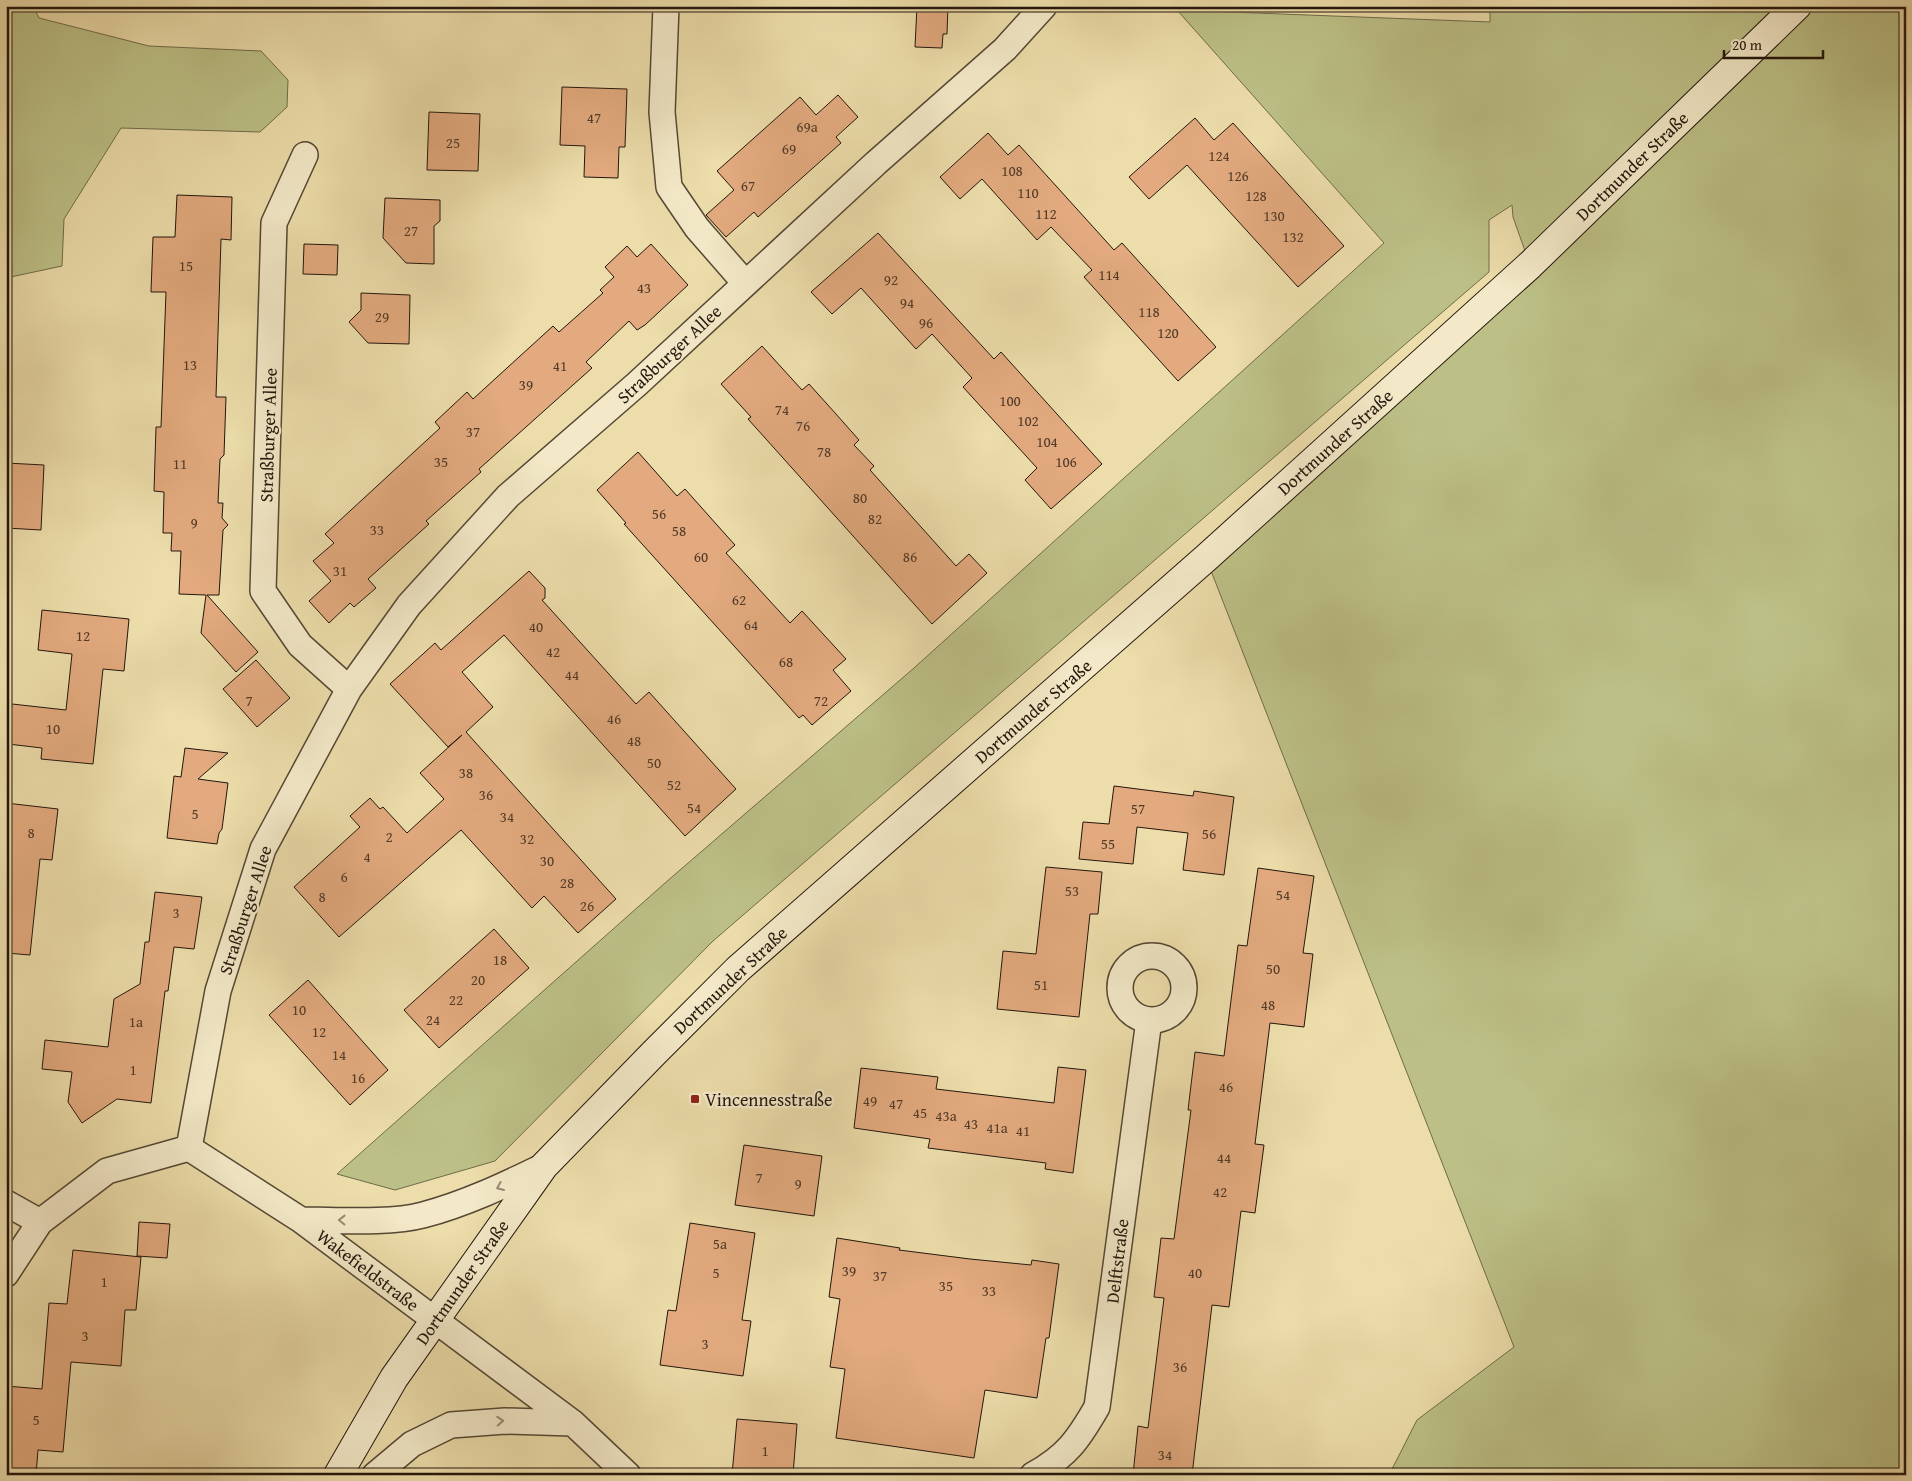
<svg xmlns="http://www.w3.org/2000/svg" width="1912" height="1481" font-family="'Gentium Book Plus',serif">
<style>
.green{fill:#bcc086;stroke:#706b49}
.building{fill:#e2aa7e;stroke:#23160c}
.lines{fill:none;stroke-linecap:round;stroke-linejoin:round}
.street-casing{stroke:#554834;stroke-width:28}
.secondary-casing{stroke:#23160c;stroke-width:30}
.street{stroke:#f3e9c8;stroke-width:25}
.secondary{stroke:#f3e9c8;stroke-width:28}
.oneway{stroke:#958a73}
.poi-dot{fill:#8f2418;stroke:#f3e9c8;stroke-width:2}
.labels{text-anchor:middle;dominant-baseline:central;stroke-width:4.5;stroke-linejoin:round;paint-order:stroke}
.number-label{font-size:15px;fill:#533b28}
.street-label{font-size:18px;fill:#23160c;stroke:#f3e9c8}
.poi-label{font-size:18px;fill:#23160c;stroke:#f3e9c8;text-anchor:start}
</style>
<rect width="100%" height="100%" fill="#ecddaa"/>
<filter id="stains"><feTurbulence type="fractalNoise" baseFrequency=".004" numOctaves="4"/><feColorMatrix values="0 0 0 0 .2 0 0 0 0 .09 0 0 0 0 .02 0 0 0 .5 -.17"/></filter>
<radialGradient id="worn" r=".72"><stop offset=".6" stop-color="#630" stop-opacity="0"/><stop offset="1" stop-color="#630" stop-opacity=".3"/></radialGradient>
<!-- green -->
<path class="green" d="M 6,6 L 33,6 L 39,18 L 149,46 L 261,51 L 288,80 L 287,107 L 260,132 L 121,128 L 64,219 L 62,266 L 6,278 Z
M 1490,6 L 1906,6 L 1906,1475 L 1389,1475 L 1417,1420 L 1514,1347 L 1206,558 L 1530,265 L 1513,217 L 1512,205 L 1489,220 L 1489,272 L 713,941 L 495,1161 L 395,1190 L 337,1174 L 665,883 L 914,668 L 1384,243 L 1177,10 L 1490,22 Z"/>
<!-- building -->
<path class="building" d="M 917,6 L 948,6 L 947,34 L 943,34 L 942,48 L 915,47 Z
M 562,87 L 627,89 L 625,147 L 619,147 L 618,178 L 584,177 L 585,146 L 560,145 Z
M 838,95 L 858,117 L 836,137 L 841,143 L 758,217 L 754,212 L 726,237 L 706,215 L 734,190 L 717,171 L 800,97 L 816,115 Z
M 429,112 L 480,114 L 478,171 L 427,170 Z
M 1195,118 L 1214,140 L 1233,123 L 1344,246 L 1298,287 L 1187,165 L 1149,199 L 1129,177 Z
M 988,133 L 1008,155 L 1019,145 L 1114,250 L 1122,243 L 1216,347 L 1178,381 L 1084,277 L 1092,270 L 1051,227 L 1037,240 L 982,179 L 960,199 L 940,177 Z
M 177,195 L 232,197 L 231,240 L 221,239 L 216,397 L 226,397 L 224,455 L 220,459 L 218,503 L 223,503 L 222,518 L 228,525 L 223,530 L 219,595 L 207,595 L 258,652 L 236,672 L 201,633 L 206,595 L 179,594 L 181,551 L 171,551 L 172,533 L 163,533 L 164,492 L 154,491 L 156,427 L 161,427 L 166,292 L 151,292 L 153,237 L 175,237 Z
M 385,198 L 440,200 L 440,221 L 434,226 L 434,264 L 406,263 L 383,238 Z
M 878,233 L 994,359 L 1001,352 L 1102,464 L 1051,509 L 1025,480 L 1037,468 L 963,387 L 972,378 L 932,334 L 916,349 L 861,288 L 832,314 L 811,292 Z
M 304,244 L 338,245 L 337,275 L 303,274 Z
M 651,244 L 688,285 L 645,325 L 637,330 L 629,321 L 586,362 L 592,368 L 479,469 L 481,472 L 426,521 L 429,524 L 368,579 L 376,588 L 354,607 L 350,603 L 329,623 L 309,601 L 331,581 L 313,561 L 334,543 L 325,534 L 440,428 L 435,422 L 467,392 L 473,399 L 553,326 L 559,332 L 603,293 L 600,290 L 614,277 L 605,267 L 627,246 L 637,257 Z
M 361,293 L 410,295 L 409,344 L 368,343 L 349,322 L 361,310 Z
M 762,346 L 802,390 L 809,384 L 836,414 L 859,440 L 854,445 L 874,466 L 870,470 L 956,566 L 969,554 L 987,573 L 932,624 L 748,419 L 751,417 L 721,384 Z
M 638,452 L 677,496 L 685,489 L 717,525 L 735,545 L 726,553 L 790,623 L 802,611 L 846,659 L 833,670 L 851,691 L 812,725 L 803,715 L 799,718 L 624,524 L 626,523 L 597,490 Z
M 6,463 L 44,465 L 41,530 L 6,528 Z
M 529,571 L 545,588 L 545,598 L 542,600 L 636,704 L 649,692 L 736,789 L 685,836 L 504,635 L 462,672 L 493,707 L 466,732 L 616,899 L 578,933 L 544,896 L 532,908 L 461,830 L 339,937 L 294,887 L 360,827 L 350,816 L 370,798 L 380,809 L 383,807 L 407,833 L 444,799 L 420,773 L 462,735 L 448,747 L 390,684 L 435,643 L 441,650 Z
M 42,610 L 129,619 L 124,671 L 103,669 L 93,764 L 41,759 L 42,748 L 8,744 L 12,704 L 66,710 L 72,654 L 38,650 Z
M 256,660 L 290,698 L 257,727 L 223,689 Z
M 185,748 L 228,753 L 198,779 L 228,783 L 222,829 L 219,833 L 217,844 L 167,838 L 174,776 L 181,777 Z
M 1114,786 L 1193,796 L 1194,791 L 1234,797 L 1224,875 L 1183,870 L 1188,833 L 1137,827 L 1133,864 L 1079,859 L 1083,822 L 1109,824 Z
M 6,803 L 58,809 L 52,860 L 40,859 L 30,955 L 6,953 Z
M 1046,867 L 1102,872 L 1098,914 L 1090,914 L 1079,1017 L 997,1009 L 1003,951 L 1036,954 Z
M 1258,868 L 1314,876 L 1303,953 L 1313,954 L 1304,1027 L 1270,1023 L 1255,1144 L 1264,1145 L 1255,1213 L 1241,1211 L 1229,1307 L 1212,1305 L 1192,1475 L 1133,1475 L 1138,1426 L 1148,1428 L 1164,1298 L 1154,1297 L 1161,1238 L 1174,1239 L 1191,1110 L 1188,1110 L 1195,1052 L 1224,1056 L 1238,945 L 1247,946 Z
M 155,892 L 202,897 L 194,949 L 174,947 L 168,991 L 165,991 L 151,1103 L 117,1099 L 82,1123 L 68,1102 L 72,1072 L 42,1069 L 45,1040 L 108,1047 L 114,999 L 140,984 L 145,942 L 149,942 Z
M 494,929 L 529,968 L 439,1048 L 404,1010 Z
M 308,980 L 388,1070 L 350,1105 L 269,1015 Z
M 1058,1067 L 1086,1070 L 1073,1173 L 1045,1169 L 1046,1163 L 928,1148 L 930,1139 L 854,1128 L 861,1068 L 938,1077 L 936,1089 L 1054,1103 Z
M 744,1145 L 822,1156 L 814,1216 L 735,1205 Z
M 139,1222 L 170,1224 L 167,1258 L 137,1256 Z
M 690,1223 L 755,1233 L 742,1320 L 751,1321 L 743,1376 L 660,1365 L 668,1310 L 676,1311 Z
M 837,1238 L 900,1248 L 899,1250 L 970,1259 L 1031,1265 L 1032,1260 L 1059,1264 L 1049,1338 L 1046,1338 L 1037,1398 L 985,1390 L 974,1458 L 836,1438 L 845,1369 L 830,1367 L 840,1299 L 829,1297 Z
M 73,1250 L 141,1257 L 136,1310 L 125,1310 L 121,1366 L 71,1362 L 63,1452 L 38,1450 L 36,1475 L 6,1475 L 6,1386 L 42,1389 L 49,1303 L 67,1304 Z
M 737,1419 L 797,1424 L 793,1475 L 732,1475 Z"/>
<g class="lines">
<defs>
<path id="street" d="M 666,6 L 662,112 L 669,187 L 697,228 L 745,283
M 305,155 L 274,223 L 263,591 L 300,645 L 349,689
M1120 988a32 32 0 1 1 64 0a32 32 0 1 1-64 0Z
M 189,1148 L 218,991 L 263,849 L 349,689 L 409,605 L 508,496 L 637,384 L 876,163 L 1005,49 L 1044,6
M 6,1203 L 40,1222
M 301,1220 C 337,1220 389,1224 423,1215 C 465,1204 505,1185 544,1166
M 6,1274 L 40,1222 L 107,1171 L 189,1148 L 301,1220 L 573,1423 L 628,1475
M 375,1475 L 412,1444 L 451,1425 L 505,1421 L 573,1423
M 1033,1475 C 1067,1456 1078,1440 1097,1407 L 1149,1020"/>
<path id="secondary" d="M 338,1475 L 394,1378 L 544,1166 L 653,1054 L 738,969 L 1206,558 L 1530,265 L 1797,6"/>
</defs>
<!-- street casing -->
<use href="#street" class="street-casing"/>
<!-- secondary casing -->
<use href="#secondary" class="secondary-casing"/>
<!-- street -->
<use href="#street" class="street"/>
<!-- secondary -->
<use href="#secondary" class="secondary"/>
</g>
<!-- one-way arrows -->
<defs><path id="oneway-chevron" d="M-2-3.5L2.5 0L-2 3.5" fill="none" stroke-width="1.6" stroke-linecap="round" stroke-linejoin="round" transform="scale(1.25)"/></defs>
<g class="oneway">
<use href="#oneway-chevron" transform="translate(500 1187) rotate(157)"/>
<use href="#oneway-chevron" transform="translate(342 1220) rotate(-179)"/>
<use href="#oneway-chevron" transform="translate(500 1421) rotate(-3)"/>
</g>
<!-- markers -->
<rect class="poi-dot" x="690" y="1094" width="10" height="10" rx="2.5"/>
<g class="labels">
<!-- number labels -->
<g class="number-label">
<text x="594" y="117">47</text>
<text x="807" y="126">69a</text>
<text x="453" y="142">25</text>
<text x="789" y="148">69</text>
<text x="1219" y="155">124</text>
<text x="1012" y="170">108</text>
<text x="1238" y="175">126</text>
<text x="748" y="185">67</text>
<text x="1028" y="192">110</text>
<text x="1256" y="195">128</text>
<text x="1046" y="213">112</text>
<text x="1274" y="215">130</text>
<text x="411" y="230">27</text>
<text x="1293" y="236">132</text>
<text x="186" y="265">15</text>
<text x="1109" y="274">114</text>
<text x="891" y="279">92</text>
<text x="644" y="287">43</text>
<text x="907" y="302">94</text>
<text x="1149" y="311">118</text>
<text x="382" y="316">29</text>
<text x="926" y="322">96</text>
<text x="1168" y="332">120</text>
<text x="190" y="364">13</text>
<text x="560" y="365">41</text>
<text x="526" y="384">39</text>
<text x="1010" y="400">100</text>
<text x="782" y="409">74</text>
<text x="1028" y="420">102</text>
<text x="803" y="425">76</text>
<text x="473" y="431">37</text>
<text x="1047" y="441">104</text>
<text x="824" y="451">78</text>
<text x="441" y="461">35</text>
<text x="1066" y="461">106</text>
<text x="180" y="463">11</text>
<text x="860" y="497">80</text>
<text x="659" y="513">56</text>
<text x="875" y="518">82</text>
<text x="194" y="522">9</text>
<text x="377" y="529">33</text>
<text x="679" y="530">58</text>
<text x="701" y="556">60</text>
<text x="910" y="556">86</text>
<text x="340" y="570">31</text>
<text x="739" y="599">62</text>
<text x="751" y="624">64</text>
<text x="536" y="626">40</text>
<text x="83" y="635">12</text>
<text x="553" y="651">42</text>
<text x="786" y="661">68</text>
<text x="572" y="674">44</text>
<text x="249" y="700">7</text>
<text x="821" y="700">72</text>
<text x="614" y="718">46</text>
<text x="53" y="728">10</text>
<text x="634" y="740">48</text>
<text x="654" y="762">50</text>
<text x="466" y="772">38</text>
<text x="674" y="784">52</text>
<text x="486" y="794">36</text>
<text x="694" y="807">54</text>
<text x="1138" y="808">57</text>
<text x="195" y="813">5</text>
<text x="507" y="816">34</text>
<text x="31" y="832">8</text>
<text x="1209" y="833">56</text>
<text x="389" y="836">2</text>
<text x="527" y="838">32</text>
<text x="1108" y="843">55</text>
<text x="367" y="856">4</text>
<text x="547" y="860">30</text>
<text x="344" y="876">6</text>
<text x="567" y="882">28</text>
<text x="1072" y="890">53</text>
<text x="1283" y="894">54</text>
<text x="322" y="896">8</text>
<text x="587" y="905">26</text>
<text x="176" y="912">3</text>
<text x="500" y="959">18</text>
<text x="1273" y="968">50</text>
<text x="478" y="979">20</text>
<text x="1041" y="984">51</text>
<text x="456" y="999">22</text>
<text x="1268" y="1004">48</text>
<text x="299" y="1009">10</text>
<text x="433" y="1019">24</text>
<text x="136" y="1021">1a</text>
<text x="319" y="1031">12</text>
<text x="339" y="1054">14</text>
<text x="133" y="1069">1</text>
<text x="358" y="1077">16</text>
<text x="1226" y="1086">46</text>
<text x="870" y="1100">49</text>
<text x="896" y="1103">47</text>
<text x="920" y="1112">45</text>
<text x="946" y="1115">43a</text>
<text x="971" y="1123">43</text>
<text x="997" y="1127">41a</text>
<text x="1023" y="1130">41</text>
<text x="1224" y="1157">44</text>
<text x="759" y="1177">7</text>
<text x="798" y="1183">9</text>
<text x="1220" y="1191">42</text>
<text x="720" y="1243">5a</text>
<text x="849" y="1270">39</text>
<text x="716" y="1272">5</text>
<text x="1195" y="1272">40</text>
<text x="880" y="1275">37</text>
<text x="104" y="1281">1</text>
<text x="946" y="1285">35</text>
<text x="989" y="1290">33</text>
<text x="85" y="1335">3</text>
<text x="705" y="1343">3</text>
<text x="1180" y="1366">36</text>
<text x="36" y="1419">5</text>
<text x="765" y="1450">1</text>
<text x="1165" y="1454">34</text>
</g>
<!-- street labels -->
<g class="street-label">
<text transform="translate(1632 166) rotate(-44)">Dortmunder Straße</text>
<text transform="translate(669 354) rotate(-43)">Straßburger Allee</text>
<text transform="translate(268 435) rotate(-88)">Straßburger Allee</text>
<text transform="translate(1335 442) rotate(-42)">Dortmunder Straße</text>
<text transform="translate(1033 711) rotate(-41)">Dortmunder Straße</text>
<text transform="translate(245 910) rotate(-72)">Straßburger Allee</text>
<text transform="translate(730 980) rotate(-43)">Dortmunder Straße</text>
<text transform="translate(1117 1261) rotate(-83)">Delftstraße</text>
<text transform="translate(368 1270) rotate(37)">Wakefieldstraße</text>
<text transform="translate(462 1282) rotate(-55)">Dortmunder Straße</text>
</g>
<!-- poi labels -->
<g class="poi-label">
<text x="705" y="1099">Vincennesstraße</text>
</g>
</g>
<!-- margin -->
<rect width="1912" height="1481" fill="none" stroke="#ecddaa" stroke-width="25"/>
<rect x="8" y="8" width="1897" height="1466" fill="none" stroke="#23160c" stroke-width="2.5"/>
<rect x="12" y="12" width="1887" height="1456" fill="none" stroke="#23160c"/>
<!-- scale -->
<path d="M1724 50v8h99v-8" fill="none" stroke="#23160c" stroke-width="2.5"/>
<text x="1732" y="50" font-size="15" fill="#23160c" stroke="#f3e9c8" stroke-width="4" paint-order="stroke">20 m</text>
<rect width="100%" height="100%" filter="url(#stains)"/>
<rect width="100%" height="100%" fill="url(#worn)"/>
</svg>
